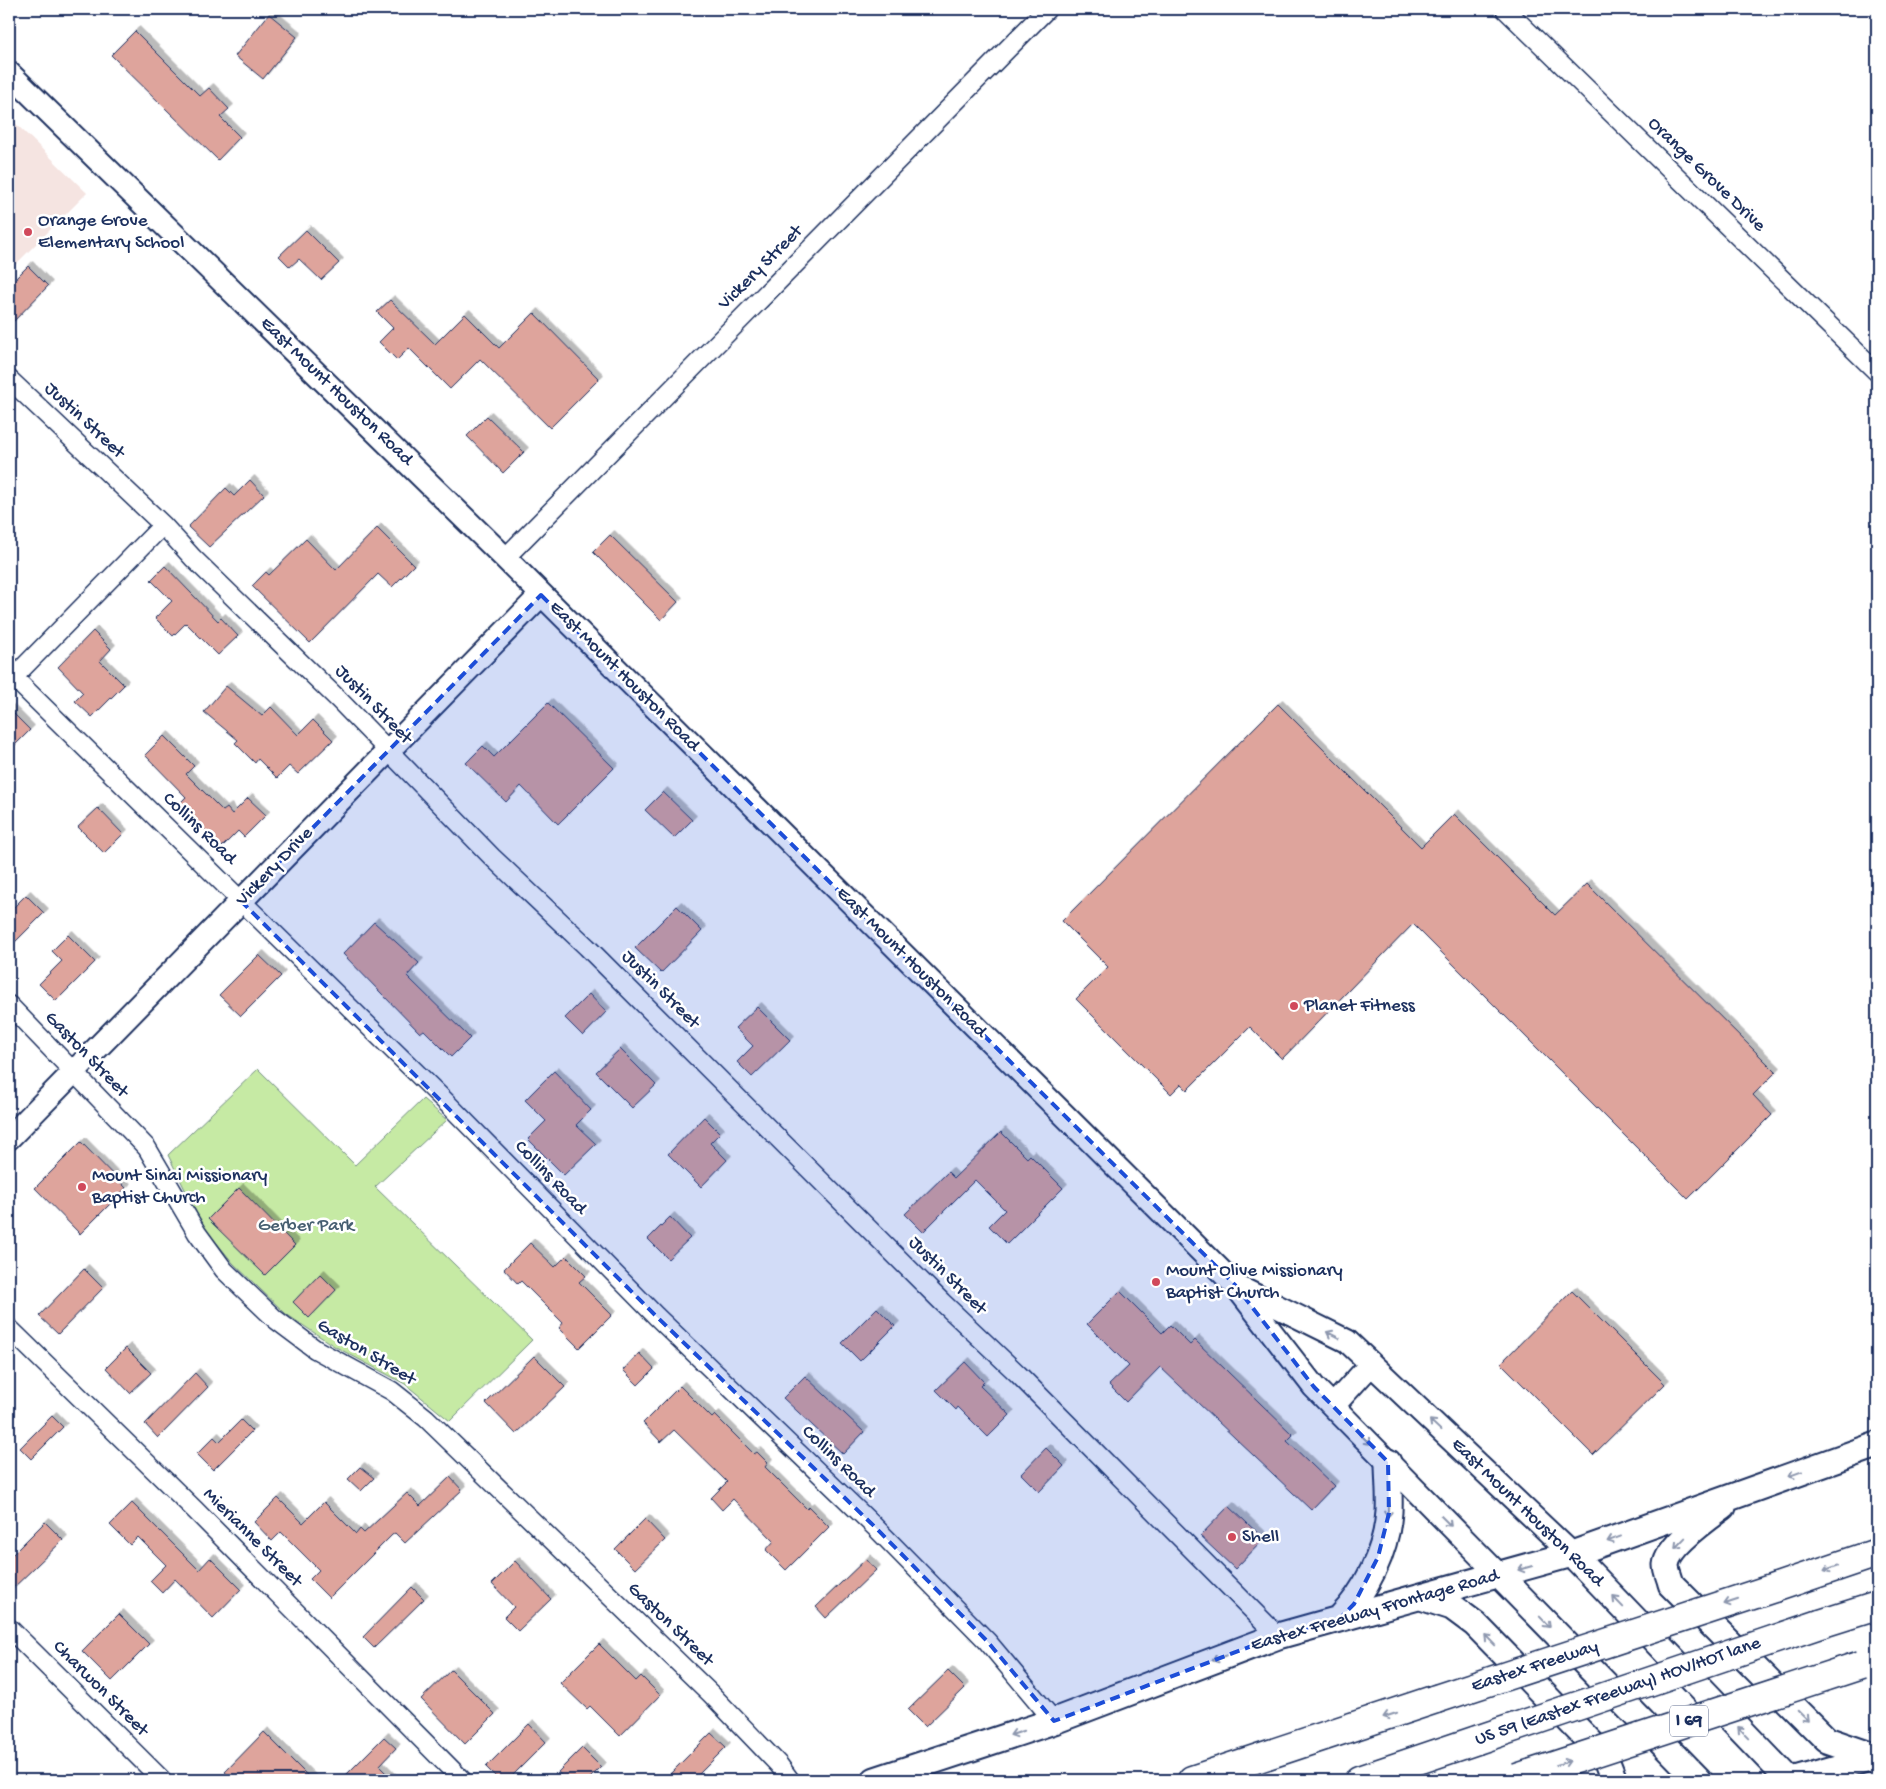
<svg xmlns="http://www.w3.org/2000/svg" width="1886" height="1789" font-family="'Gochi Hand',sans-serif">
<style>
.built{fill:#f5e4e1}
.green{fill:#c6eaa4;stroke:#708c81}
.building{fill:#dea49c;stroke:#1b2f5e;filter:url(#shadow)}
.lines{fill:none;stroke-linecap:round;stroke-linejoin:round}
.minor-casing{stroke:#1b2f5e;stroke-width:21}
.tertiary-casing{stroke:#1b2f5e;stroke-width:26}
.secondary-casing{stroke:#1b2f5e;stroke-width:29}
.motorway-casing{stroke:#1b2f5e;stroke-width:31}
.minor{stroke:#fff;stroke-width:18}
.tertiary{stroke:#fff;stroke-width:22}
.secondary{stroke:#fff;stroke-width:25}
.motorway{stroke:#fff;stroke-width:28}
.motorway-bridge-casing{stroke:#1b2f5e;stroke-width:31;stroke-linecap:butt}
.motorway-bridge{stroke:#fff;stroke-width:28}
.oneway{stroke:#8d97ae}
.marked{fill:#1d4ed8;fill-opacity:0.2;stroke:#1d4ed8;stroke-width:4;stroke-dasharray:10 6;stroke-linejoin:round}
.poi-dot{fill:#d1495b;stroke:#fff;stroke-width:2}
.labels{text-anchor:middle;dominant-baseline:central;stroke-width:5;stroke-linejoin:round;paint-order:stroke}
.shield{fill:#fff;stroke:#5f6d8e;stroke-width:1}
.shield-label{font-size:18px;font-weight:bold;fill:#1b2f5e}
.street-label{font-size:19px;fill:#1b2f5e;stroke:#fff}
.poi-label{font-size:19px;fill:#1b2f5e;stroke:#fff;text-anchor:start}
.park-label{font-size:19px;fill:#465e70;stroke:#fff}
</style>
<defs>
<filter id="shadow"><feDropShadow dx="4.5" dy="-4.5" stdDeviation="0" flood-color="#0004"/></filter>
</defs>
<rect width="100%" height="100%" fill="#fff"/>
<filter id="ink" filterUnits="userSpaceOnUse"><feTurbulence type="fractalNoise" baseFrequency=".02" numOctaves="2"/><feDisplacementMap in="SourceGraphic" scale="10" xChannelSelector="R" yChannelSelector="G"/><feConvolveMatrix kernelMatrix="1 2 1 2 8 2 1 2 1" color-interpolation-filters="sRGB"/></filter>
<g filter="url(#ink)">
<!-- built -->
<path class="built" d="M 9,117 L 87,193 L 9,271 Z"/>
<!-- green -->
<path class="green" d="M 258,1069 L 355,1165 L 423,1099 L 447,1120 L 375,1187 L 532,1340 L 450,1421 L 405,1384 L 334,1346 L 286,1314 L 233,1263 L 203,1226 L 168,1155 Z"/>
<!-- building -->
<path class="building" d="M 269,14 L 297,37 L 263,79 L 235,56 Z
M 135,31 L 200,96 L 209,88 L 229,109 L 220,117 L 240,137 L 218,160 L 111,55 Z
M 306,230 L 339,263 L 321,280 L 299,259 L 290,267 L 279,256 Z
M 28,266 L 48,286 L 9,326 L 9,285 Z
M 390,300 L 435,344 L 465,314 L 499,348 L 534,313 L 599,379 L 550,428 L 480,359 L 450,389 L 409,348 L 397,360 L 379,342 L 393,328 L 377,312 Z
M 487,416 L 524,452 L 503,473 L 467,436 Z
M 250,480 L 264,495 L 209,547 L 188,527 L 226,488 L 234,496 Z
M 377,528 L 414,565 L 392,587 L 378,574 L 310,643 L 252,586 L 266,572 L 269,575 L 306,539 L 336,570 Z
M 610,535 L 678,602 L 661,620 L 593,552 Z
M 165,566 L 218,621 L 221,618 L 238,636 L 218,655 L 186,623 L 173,636 L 155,618 L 172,601 L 151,580 Z
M 93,631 L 111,649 L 100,661 L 124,685 L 92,717 L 75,701 L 83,693 L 58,667 Z
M 226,686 L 262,716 L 271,707 L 298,735 L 313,720 L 333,740 L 298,774 L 289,766 L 277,778 L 258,759 L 255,763 L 235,743 L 238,740 L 204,712 Z
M 548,703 L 614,768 L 558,824 L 521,786 L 506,802 L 466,763 L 483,746 L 494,757 Z
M 1278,704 L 1421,847 L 1454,814 L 1555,915 L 1587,884 L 1776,1072 L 1753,1095 L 1772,1115 L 1688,1199 L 1413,924 L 1282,1059 L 1250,1027 L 1187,1090 L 1181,1084 L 1171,1094 L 1076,999 L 1108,967 L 1062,921 Z
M 9,709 L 30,730 L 9,751 Z
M 164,736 L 194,766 L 186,774 L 223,811 L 227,808 L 232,814 L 248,798 L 266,815 L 244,837 L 238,831 L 222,847 L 179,804 L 186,797 L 145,755 Z
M 663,792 L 692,820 L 674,838 L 645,810 Z
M 98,808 L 123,834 L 104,853 L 78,827 Z
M 26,895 L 44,913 L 9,948 L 9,912 Z
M 677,906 L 702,931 L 661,973 L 635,948 Z
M 374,922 L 419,963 L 407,976 L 470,1038 L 451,1057 L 424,1030 L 420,1033 L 343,954 Z
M 68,935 L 95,962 L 56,1001 L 39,984 L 62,961 L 52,951 Z
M 259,955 L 281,976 L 241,1016 L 219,995 Z
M 589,994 L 606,1012 L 583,1036 L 565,1018 Z
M 757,1007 L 790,1040 L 752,1077 L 737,1062 L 753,1046 L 735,1028 Z
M 620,1049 L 656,1085 L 632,1108 L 596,1072 Z
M 554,1071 L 591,1110 L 576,1125 L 596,1144 L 564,1175 L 528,1139 L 546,1121 L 525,1100 Z
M 704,1117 L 720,1133 L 710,1143 L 727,1160 L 701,1187 L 668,1154 Z
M 1001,1132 L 1027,1158 L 1030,1155 L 1063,1188 L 1007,1244 L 989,1226 L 1005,1210 L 975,1180 L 923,1232 L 905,1214 L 948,1172 L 954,1178 Z
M 81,1142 L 126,1188 L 80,1234 L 35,1188 Z
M 239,1188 L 295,1245 L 265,1275 L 208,1219 Z
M 670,1217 L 690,1238 L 668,1259 L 648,1239 Z
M 530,1243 L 555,1267 L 566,1256 L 586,1276 L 579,1282 L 612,1315 L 579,1348 L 559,1328 L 563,1323 L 521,1281 L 518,1284 L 504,1269 Z
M 84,1269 L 103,1288 L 58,1334 L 39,1316 Z
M 320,1274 L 336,1290 L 309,1318 L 293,1302 Z
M 1120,1291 L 1162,1333 L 1170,1325 L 1190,1345 L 1195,1340 L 1293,1435 L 1287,1441 L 1334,1486 L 1311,1510 L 1160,1367 L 1126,1402 L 1109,1385 L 1129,1366 L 1087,1324 Z
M 1572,1291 L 1665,1384 L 1593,1455 L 1501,1363 Z
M 877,1308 L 895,1326 L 860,1361 L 842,1343 Z
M 126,1348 L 151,1373 L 130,1393 L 106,1368 Z
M 639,1353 L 654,1369 L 638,1385 L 623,1370 Z
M 534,1356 L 565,1387 L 516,1434 L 486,1403 Z
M 965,1362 L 984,1382 L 980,1386 L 1010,1415 L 988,1437 L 958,1407 L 956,1410 L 936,1390 Z
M 195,1373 L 208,1387 L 158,1438 L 145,1424 Z
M 805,1376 L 864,1432 L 843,1454 L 783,1398 Z
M 680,1386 L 712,1418 L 715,1415 L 754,1454 L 757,1452 L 768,1463 L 765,1467 L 807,1509 L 809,1507 L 829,1527 L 786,1570 L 766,1550 L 774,1541 L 733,1499 L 722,1510 L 711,1498 L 727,1482 L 674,1430 L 661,1442 L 643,1423 Z
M 52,1416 L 63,1427 L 31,1459 L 20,1448 Z
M 241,1420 L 252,1431 L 213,1470 L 197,1454 L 214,1437 L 219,1442 Z
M 1046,1448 L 1064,1466 L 1039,1492 L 1021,1474 Z
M 360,1467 L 374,1478 L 361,1491 L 348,1479 Z
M 450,1477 L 462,1490 L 405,1543 L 395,1533 L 392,1535 L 329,1598 L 310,1579 L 319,1570 L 281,1532 L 272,1541 L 254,1522 L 278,1498 L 303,1523 L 324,1502 L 356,1534 L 360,1529 L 364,1533 L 407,1493 L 420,1506 Z
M 132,1503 L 199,1570 L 210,1558 L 241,1589 L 213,1618 L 175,1579 L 162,1593 L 150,1581 L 166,1565 L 138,1537 L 130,1545 L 110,1525 Z
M 1229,1506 L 1264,1539 L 1235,1569 L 1200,1536 Z
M 645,1519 L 665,1540 L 635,1569 L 615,1549 Z
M 45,1522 L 63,1540 L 9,1592 L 9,1558 Z
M 866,1559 L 876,1570 L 826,1618 L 816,1607 Z
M 515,1561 L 551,1599 L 518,1631 L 504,1617 L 514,1607 L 492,1584 Z
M 412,1587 L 424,1599 L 374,1648 L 363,1637 Z
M 119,1614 L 149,1644 L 112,1681 L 82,1651 Z
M 599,1644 L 636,1681 L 641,1676 L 660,1695 L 620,1736 L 590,1706 L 587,1709 L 560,1683 Z
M 451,1670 L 495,1714 L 465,1744 L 421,1699 Z
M 948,1671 L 965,1688 L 925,1727 L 908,1710 Z
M 529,1724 L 546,1742 L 508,1780 L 499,1780 L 486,1767 Z
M 264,1732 L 312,1780 L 233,1780 L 225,1772 Z
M 711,1733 L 726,1747 L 693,1780 L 664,1780 Z
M 384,1737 L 396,1748 L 379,1766 L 393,1780 L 341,1780 Z
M 582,1748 L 601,1767 L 588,1780 L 565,1780 L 558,1772 Z"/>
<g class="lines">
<defs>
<path id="minor" d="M 1505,9 L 1877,372
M 9,379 L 163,525 L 193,558 L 338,699 L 492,857 L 587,947 L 942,1302 L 1018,1374 L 1278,1636
M 505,558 L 1047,9
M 9,673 L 444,1100 L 656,1316 L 875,1527 L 987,1641 L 1054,1721
M 9,682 L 163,525
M 9,1005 L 147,1148 L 197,1233 L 224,1270 L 275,1319 L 315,1349 L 392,1391 L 426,1418 L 711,1694 L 779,1765 L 790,1780
M 9,1328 L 195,1510 L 462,1780
M 9,1628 L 162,1780"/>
<path id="tertiary" d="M 9,73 L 505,558 L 1235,1285 L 1314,1387 L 1499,1575
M 9,1138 L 541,595
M 1240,1288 L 1347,1341 L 1572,1554
M 1333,1406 L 1371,1364"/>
<path id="secondary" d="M 1723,1507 C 1708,1518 1668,1546 1666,1565 C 1666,1571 1670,1578 1671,1584 L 1827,1740 L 1876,1757
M 1572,1554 L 1789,1780
M 1499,1575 L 1699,1780
M 1421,1597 L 1452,1607 L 1475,1624 L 1605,1757 L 1614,1780
M 1339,1619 C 1366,1592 1386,1552 1389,1512 C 1390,1496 1388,1478 1388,1462
M 875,1780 L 1054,1721 L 1278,1636 L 1572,1554 L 1877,1445
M 1795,1780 L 1877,1757"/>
<path id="motorway" d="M 1777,1587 L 1877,1553
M 1820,1624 L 1877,1606
M 1192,1780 L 1436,1699
M 1359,1780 L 1477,1740"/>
</defs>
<!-- minor casing -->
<use href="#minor" class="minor-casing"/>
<!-- tertiary casing -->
<use href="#tertiary" class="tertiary-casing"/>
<!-- secondary casing -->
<use href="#secondary" class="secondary-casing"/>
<!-- motorway casing -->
<use href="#motorway" class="motorway-casing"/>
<!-- minor -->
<use href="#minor" class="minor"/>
<!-- tertiary -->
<use href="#tertiary" class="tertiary"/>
<!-- secondary -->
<use href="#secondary" class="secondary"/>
<!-- motorway -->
<use href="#motorway" class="motorway"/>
<defs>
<path id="motorway-bridge" d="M 1436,1699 L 1777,1587
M 1477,1740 L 1820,1624
M 1517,1778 L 1861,1665"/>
</defs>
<!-- motorway-bridge casing -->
<use href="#motorway-bridge" class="motorway-bridge-casing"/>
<!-- motorway-bridge -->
<use href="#motorway-bridge" class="motorway-bridge"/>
</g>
<!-- one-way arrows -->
<defs><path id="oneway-shaft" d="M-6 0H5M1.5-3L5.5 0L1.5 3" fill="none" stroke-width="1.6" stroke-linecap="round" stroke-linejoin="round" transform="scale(1.25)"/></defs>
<g class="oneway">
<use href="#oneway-shaft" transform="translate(1333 1335) rotate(-153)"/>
<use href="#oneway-shaft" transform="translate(1435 1425) rotate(-137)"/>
<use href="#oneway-shaft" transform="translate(1365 1439) rotate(45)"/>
<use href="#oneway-shaft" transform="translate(1795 1474) rotate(160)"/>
<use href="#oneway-shaft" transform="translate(1388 1510) rotate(93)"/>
<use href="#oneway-shaft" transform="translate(1446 1521) rotate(45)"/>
<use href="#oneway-shaft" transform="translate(1614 1539) rotate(160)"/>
<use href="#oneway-shaft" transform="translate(1680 1543) rotate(134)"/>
<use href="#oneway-shaft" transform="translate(1525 1568) rotate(164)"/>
<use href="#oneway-shaft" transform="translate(1831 1568) rotate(161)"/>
<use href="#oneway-shaft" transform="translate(1618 1602) rotate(-134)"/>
<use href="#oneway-shaft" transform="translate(1731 1602) rotate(162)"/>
<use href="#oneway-shaft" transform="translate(1545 1622) rotate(46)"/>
<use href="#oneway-shaft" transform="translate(1490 1640) rotate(-134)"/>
<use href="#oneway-shaft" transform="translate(1219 1658) rotate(159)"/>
<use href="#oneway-shaft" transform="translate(1390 1715) rotate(162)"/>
<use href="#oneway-shaft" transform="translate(1803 1716) rotate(45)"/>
<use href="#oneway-shaft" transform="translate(1743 1732) rotate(-134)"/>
<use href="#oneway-shaft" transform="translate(1017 1733) rotate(162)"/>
<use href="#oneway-shaft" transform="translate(1563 1763) rotate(-18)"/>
</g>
</g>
<!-- marked area -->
<path class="marked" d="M 541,595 L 1235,1285 L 1314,1387 L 1388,1462 L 1389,1513 L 1378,1557 L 1354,1604 L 1339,1619 L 1278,1636 L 1054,1721 L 987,1641 L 875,1527 L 656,1316 L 241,901 Z"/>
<!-- markers -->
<g class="poi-dot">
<circle cx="28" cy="232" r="5"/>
<circle cx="1294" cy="1006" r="5"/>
<circle cx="82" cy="1187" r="5"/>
<circle cx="1156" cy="1282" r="5"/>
<circle cx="1232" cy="1537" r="5"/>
</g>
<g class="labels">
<!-- shield labels -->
<rect class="shield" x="1670" y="1705.5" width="38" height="31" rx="4"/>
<g class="shield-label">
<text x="1689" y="1721">I 69</text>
</g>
<!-- street labels -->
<g class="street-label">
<text transform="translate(1706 175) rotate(44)">Orange Grove Drive</text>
<text transform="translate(761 268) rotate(-45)">Vickery Street</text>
<text transform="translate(336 392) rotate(44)">East Mount Houston Road</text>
<text transform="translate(84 421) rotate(43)">Justin Street</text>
<text transform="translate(624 677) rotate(45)">East Mount Houston Road</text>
<text transform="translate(373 705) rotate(46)">Justin Street</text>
<text transform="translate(199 829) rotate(44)">Collins Road</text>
<text transform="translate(275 867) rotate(-46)">Vickery Drive</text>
<text transform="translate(911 963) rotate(45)">East Mount Houston Road</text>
<text transform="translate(660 990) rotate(45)">Justin Street</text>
<text transform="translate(86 1055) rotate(46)">Gaston Street</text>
<text transform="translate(550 1178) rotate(46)">Collins Road</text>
<text transform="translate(947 1276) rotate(45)">Justin Street</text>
<text transform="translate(366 1353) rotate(31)">Gaston Street</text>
<text transform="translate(838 1462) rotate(44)">Collins Road</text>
<text transform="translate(1527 1513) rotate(44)">East Mount Houston Road</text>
<text transform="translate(252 1538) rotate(45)">Mierianne Street</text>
<text transform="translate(1375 1611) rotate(-16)">Eastex Freeway Frontage Road</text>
<text transform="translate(670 1625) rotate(44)">Gaston Street</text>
<text transform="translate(1535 1667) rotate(-18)">Eastex Freeway</text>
<text transform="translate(100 1689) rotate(45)">Charwon Street</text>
<text transform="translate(1618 1692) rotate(-19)">US 59 (Eastex Freeway) HOV/HOT lane</text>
</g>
<!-- poi labels -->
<g class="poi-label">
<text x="38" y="221">Orange Grove<tspan x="38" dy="22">Elementary School</tspan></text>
<text x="1304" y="1006">Planet Fitness</text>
<text x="92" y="1176">Mount Sinai Missionary<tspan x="92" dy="22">Baptist Church</tspan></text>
<text x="1166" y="1271">Mount Olive Missionary<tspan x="1166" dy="22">Baptist Church</tspan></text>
<text x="1242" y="1537">Shell</text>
</g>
<!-- park labels -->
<g class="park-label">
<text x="306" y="1226">Gerber Park</text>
</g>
</g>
<!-- margin -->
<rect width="1886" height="1789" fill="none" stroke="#fff" stroke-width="30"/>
<rect x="15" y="15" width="1856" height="1759" fill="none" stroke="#1b2f5e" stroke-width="2" filter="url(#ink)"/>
</svg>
